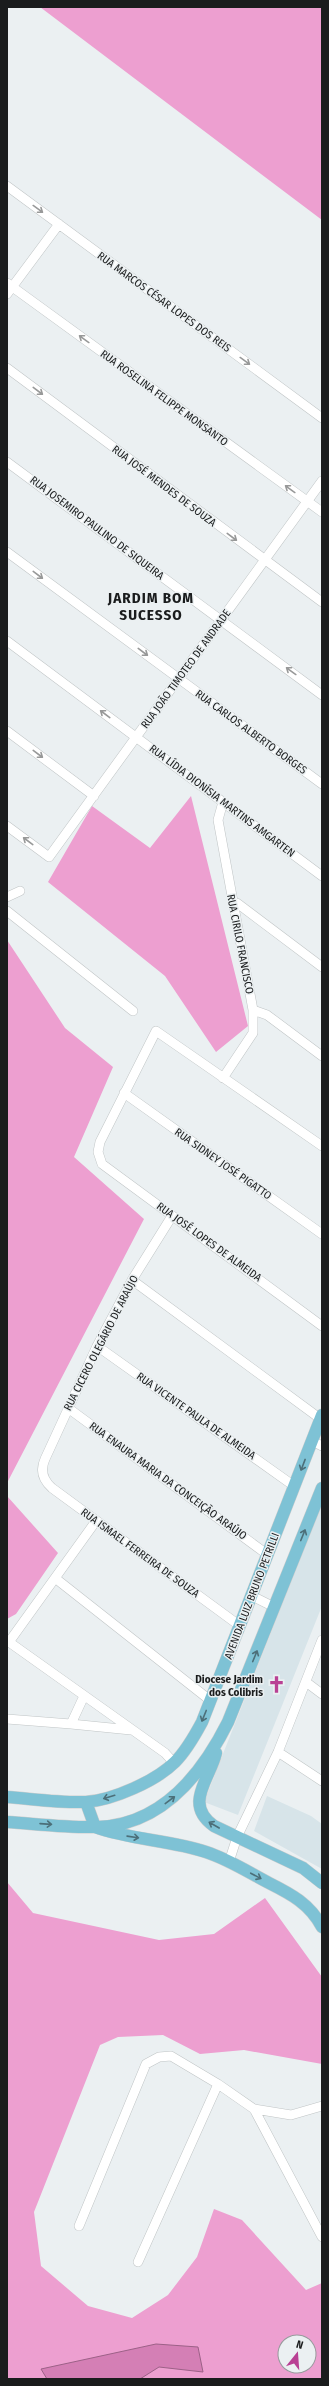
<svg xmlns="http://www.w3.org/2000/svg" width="329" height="2386" font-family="'Fira Sans Condensed',sans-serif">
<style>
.built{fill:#d7e4e9}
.green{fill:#ed9fd0;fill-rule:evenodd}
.water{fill:#d47fb5;stroke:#9c6187}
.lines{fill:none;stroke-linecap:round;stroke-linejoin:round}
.minor-casing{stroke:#c0c5c6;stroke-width:10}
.major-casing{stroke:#cdcdcd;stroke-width:13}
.minor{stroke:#fff;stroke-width:9}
.major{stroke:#7ec2d5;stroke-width:12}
.oneway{stroke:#989999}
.oneway2{stroke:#4c6f79}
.labels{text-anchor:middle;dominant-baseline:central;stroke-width:3;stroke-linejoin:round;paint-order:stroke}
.street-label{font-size:11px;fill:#1a1c1d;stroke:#ebf0f2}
.poi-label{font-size:11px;font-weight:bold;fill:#1a1c1d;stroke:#ebf0f2;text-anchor:end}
.district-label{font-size:15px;font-weight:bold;letter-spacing:1px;fill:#1a1c1d;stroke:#ebf0f2}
</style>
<rect width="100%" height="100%" fill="#ebf0f2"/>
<!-- built -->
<path class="built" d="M 322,1503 L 322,1606 L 238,1815 L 204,1802 Z
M 267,1796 L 311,1816 L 322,1824 L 322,1869 L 254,1831 Z"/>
<!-- green -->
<path class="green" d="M 40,7 L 322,7 L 322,220 Z
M 191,796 L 248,1026 L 216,1052 L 165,976 L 48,882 L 92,806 L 150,848 Z
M 7,940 L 65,1028 L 113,1067 L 74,1157 L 144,1219 L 7,1483 Z
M 7,1496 L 58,1553 L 16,1614 L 7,1619 Z
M 7,1882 L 33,1913 L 159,1940 L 214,1934 L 265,1898 L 322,1977 L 322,2064 L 244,2050 L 200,2054 L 163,2035 L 118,2037 L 100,2045 L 34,2212 L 41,2266 L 88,2306 L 132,2318 L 168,2295 L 197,2257 L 214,2209 L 242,2220 L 306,2290 L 322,2283 L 322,2379 L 7,2379 ZM 285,2342 L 309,2342 L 309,2366 L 285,2366 Z"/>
<!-- water -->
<path class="water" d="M 156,2344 L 198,2347 L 203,2372 L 159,2367 L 140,2379 L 47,2379 L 41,2369 Z"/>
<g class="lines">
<defs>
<path id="minor" d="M 7,186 L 322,418
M 7,283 L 322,512
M 7,294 L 59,224
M 7,368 L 322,602
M 7,462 L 322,695
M 7,552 L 322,784
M 7,641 L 322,876
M 7,731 L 94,796
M 7,826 L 49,857 L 322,481
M 7,897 L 20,891
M 233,903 L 237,903 L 322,967
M 7,911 L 133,1011
M 253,1010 L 267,1015 L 322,1056
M 223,1078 L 253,1033 L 253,1010 L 218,820 L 223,802
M 124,1093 L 322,1234
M 322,1146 L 156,1031 L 100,1142 L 98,1152 L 102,1164 L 322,1326
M 172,1216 L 132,1280 L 97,1346 L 45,1459 C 40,1470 43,1480 52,1488 L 240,1626
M 132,1280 L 322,1420
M 97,1346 L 294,1486
M 68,1408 L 268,1555
M 312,1441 L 322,1446
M 55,1578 L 211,1701
M 252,1596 L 274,1607
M 9,1642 L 165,1753 L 174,1763
M 9,1642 L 96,1521
M 306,1682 L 322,1694
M 7,1719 L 71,1724 L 84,1696
M 71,1724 L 131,1730
M 278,1752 L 322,1781
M 229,1862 L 237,1837 L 278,1752 L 322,1640
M 254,2109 L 322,2237
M 79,2226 L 146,2064 L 159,2057 L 171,2056 L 218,2084 L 254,2109 L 291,2115 L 322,2106
M 138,2262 L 218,2084"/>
<path id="major" d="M 216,1753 C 210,1779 183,1804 214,1826 L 303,1868 L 322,1883
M 7,1797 C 33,1799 61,1803 86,1802 C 113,1800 156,1781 175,1762 C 186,1751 194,1737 202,1722 L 322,1415
M 86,1802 L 95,1827 C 131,1840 170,1840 206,1852 C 228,1859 248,1872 269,1883 C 291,1894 310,1904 322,1927
M 7,1822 C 37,1824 68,1828 98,1827 C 161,1825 202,1774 228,1722 L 322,1488"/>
</defs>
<!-- minor casing -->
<use href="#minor" class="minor-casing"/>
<!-- major casing -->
<use href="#major" class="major-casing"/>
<!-- minor -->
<use href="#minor" class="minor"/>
<!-- major -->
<use href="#major" class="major"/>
</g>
<!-- one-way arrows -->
<defs><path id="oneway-shaft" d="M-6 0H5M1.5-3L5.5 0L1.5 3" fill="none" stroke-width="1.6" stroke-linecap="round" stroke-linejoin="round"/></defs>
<g class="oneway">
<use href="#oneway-shaft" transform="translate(38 209) rotate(36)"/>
<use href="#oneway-shaft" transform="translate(84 339) rotate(-144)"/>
<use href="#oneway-shaft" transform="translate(245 361) rotate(36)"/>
<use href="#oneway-shaft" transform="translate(38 391) rotate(37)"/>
<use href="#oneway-shaft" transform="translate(290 489) rotate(-144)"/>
<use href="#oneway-shaft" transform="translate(232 537) rotate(37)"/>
<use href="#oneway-shaft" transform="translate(38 575) rotate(37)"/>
<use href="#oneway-shaft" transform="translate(143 652) rotate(37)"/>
<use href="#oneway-shaft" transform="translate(291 671) rotate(-144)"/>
<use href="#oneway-shaft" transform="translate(105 714) rotate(-143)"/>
<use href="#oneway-shaft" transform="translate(38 754) rotate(37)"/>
<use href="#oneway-shaft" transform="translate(28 841) rotate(-143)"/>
</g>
<g class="oneway2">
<use href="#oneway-shaft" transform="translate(303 1465) rotate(111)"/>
<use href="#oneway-shaft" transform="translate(303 1535) rotate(-68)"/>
<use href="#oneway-shaft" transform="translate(255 1656) rotate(-68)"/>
<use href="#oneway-shaft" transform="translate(204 1716) rotate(112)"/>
<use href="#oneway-shaft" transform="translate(109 1797) rotate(163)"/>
<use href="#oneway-shaft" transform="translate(170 1800) rotate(-37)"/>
<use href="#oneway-shaft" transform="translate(46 1824) rotate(4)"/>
<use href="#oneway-shaft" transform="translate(214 1825) rotate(-150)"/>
<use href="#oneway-shaft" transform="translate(133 1837) rotate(8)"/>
<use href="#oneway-shaft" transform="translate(256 1876) rotate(28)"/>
</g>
<!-- icons -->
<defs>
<symbol id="church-bare" viewBox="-9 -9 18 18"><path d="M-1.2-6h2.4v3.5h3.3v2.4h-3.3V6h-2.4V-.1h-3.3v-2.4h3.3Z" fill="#b94094" stroke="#ebf0f2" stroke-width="2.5" paint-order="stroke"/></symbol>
</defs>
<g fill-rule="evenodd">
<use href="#church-bare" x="264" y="1672" width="25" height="25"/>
</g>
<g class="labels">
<!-- street labels -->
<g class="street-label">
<text transform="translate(164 302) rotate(36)">RUA MARCOS CÉSAR LOPES DOS REIS</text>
<text transform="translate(164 398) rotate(36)">RUA ROSELINA FELIPPE MONSANTO</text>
<text transform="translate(164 486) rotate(37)">RUA JOSÉ MENDES DE SOUZA</text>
<text transform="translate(97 528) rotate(37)">RUA JOSEMIRO PAULINO DE SIQUEIRA</text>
<text transform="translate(186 669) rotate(-54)">RUA JOÃO TIMOTEO DE ANDRADE</text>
<text transform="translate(251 732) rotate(36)">RUA CARLOS ALBERTO BORGES</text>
<text transform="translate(222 801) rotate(37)">RUA LÍDIA DIONÍSIA MARTINS AMGARTEN</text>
<text transform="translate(240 944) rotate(79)">RUA CIRILO FRANCISCO</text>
<text transform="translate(223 1164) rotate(35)">RUA SIDNEY JOSÉ PIGATTO</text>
<text transform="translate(209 1242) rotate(36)">RUA JOSÉ LOPES DE ALMEIDA</text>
<text transform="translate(101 1343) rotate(-63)">RUA CICERO OLEGÁRIO DE ARAÚJO</text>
<text transform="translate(196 1416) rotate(35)">RUA VICENTE PAULA DE ALMEIDA</text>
<text transform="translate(168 1481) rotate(36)">RUA ENAURA MARIA DA CONCEIÇÃO ARAÚJO</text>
<text transform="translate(140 1553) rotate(36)">RUA ISMAEL FERREIRA DE SOUZA</text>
<text transform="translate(252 1596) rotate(-69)">AVENIDA LUIZ BRUNO PETRILLI</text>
</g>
<!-- poi labels -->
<g class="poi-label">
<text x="263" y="1679">Diocese Jardim<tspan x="263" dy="13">dos Colibris</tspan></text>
</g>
<!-- district labels -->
<g class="district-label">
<text x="151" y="598">JARDIM BOM<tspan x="151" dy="17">SUCESSO</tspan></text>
</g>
</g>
<!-- border -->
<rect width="329" height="2386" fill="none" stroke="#1a1c1d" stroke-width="16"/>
<!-- north arrow -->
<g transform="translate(297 2354) rotate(17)"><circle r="19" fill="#ebf0f2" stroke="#979b9d"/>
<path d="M0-3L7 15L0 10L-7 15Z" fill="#b94094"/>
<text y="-6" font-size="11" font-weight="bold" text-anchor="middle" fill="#1a1c1d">N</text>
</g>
</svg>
